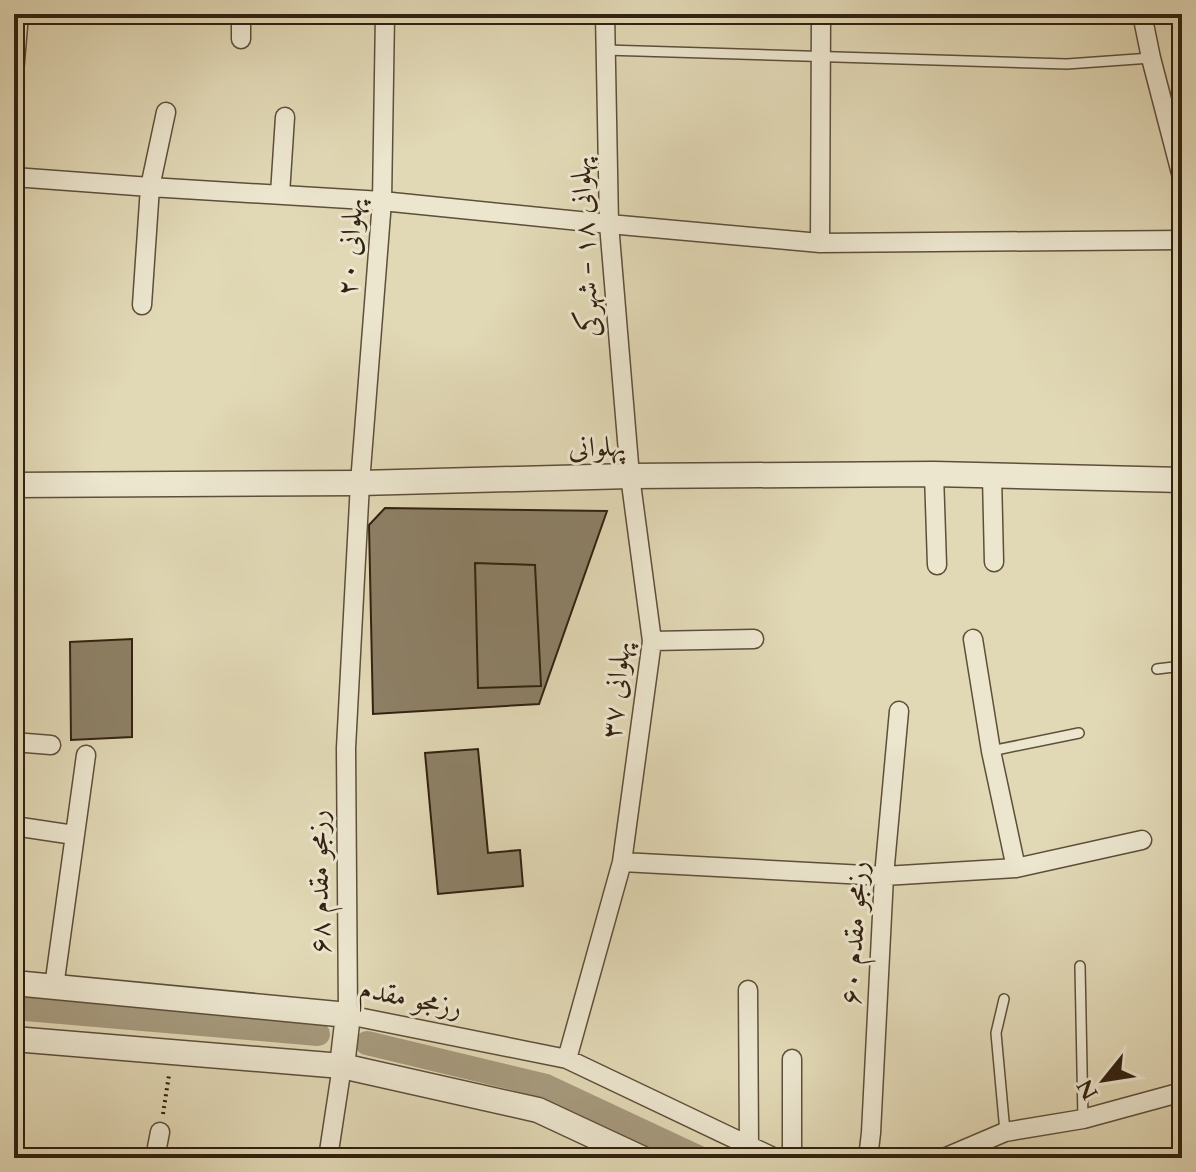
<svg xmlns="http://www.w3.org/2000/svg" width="1196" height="1172" font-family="Cardo,Amiri,serif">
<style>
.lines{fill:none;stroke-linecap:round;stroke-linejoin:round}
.canal{stroke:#a69a7d;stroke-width:24}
.building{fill:#8d8066;stroke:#322110;stroke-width:2}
.service-casing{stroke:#5e4f39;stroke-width:12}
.minor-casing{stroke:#5e4f39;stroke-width:21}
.tertiary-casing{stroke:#5e4f39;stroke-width:27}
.path{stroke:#322110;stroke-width:4;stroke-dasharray:2 4;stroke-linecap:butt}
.service{stroke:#ece6cf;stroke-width:9}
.minor{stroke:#ece6cf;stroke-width:18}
.tertiary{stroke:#ece6cf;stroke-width:24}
.labels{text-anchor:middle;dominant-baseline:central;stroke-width:6;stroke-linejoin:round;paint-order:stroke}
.street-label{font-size:28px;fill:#322110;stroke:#ece6cf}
</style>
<rect width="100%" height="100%" fill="#e1d8b5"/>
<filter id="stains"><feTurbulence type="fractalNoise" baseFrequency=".0025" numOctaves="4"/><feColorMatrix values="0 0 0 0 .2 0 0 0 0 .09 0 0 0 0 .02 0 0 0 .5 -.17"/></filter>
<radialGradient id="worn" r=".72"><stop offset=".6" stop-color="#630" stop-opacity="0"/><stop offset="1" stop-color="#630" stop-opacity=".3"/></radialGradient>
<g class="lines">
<!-- canal -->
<path class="canal" d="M 14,1008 L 318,1034
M 367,1043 L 546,1086 L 700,1158"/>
</g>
<!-- building -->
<path class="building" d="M 385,508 L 607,511 L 539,704 L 373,714 L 369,525 Z
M 475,563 L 535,565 L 541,686 L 478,688 Z
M 132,639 L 132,737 L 71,740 L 70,642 Z
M 478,749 L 488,853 L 520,850 L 523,886 L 438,894 L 425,753 Z"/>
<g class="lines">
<defs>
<path id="service" d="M 605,50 L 1067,64 L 1151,58
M 1157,669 L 1182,666
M 991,751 L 1079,733
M 1180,765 L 1182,765
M 1080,966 L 1083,1119
M 1004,999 L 996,1033 L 1005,1132"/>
<path id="minor" d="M 241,14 L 241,39
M 385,14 L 382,201 L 360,483 L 346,748 L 348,1015 L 567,1059 L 775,1158
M 1142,14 L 1151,58 L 1182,177
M 14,73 L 19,14
M 14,177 L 150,187 L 382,201 L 609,224 L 820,243 L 1182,240
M 280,194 L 285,117
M 820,243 L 821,14
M 142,305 L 150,187 L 166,112
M 934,474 L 937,565
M 992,476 L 994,562
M 973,639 L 991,751 L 1016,868
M 652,641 L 754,639
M 14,742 L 51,745
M 14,826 L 74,835
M 622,862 L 884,876 L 1016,868 L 1142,840
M 54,987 L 86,755
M 748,990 L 749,1146
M 567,1059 L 622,862 L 652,641 L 630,476 L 609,224 L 605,14
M 155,1158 L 160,1132
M 328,1158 L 342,1066
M 792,1158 L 792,1059
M 868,1158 L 871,1133 L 884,876 L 899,711
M 944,1158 L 1005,1132 L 1083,1119 L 1182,1092"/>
<path id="tertiary" d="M 14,485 L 360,483 L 630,476 L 934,474 L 1182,480
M 14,983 L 348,1015 L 342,1066
M 14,1039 L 342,1066 L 538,1110 L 641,1158"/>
</defs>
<!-- service casing -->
<use href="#service" class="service-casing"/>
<!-- minor casing -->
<use href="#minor" class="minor-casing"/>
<!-- tertiary casing -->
<use href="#tertiary" class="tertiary-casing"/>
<!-- path -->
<path class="path" d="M 163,1114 L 169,1075"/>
<!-- service -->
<use href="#service" class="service"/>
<!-- minor -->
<use href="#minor" class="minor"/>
<!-- tertiary -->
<use href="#tertiary" class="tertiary"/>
</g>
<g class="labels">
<!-- street labels -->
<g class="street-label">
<text transform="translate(350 247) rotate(-86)">پهلوانی ۲۰</text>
<text transform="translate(585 247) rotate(-93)">پهلوانی ۱۸ - شهرکی</text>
<text transform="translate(597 447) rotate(-1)">پهلوانی</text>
<text transform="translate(616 690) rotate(-84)">پهلوانی ۳۷</text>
<text transform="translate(319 882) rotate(-91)">رزمجو مقدم ۶۸</text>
<text transform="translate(854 933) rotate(-87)">رزمجو مقدم ۶۰</text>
<text transform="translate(411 998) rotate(11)">رزمجو مقدم</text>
</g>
</g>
<!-- margin -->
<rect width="1196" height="1172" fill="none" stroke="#e1d8b5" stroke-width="48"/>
<rect x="16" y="16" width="1164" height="1140" fill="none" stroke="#322110" stroke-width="4"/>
<rect x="24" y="24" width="1148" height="1124" fill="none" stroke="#322110" stroke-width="2"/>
<!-- north arrow -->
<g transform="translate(1104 1080) rotate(240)" stroke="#ece6cf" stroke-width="6" paint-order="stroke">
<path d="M0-6L14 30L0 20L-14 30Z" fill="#322110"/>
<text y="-12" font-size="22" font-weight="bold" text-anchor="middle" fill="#322110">N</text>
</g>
<rect width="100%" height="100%" filter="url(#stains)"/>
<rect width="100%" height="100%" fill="url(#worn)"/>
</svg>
